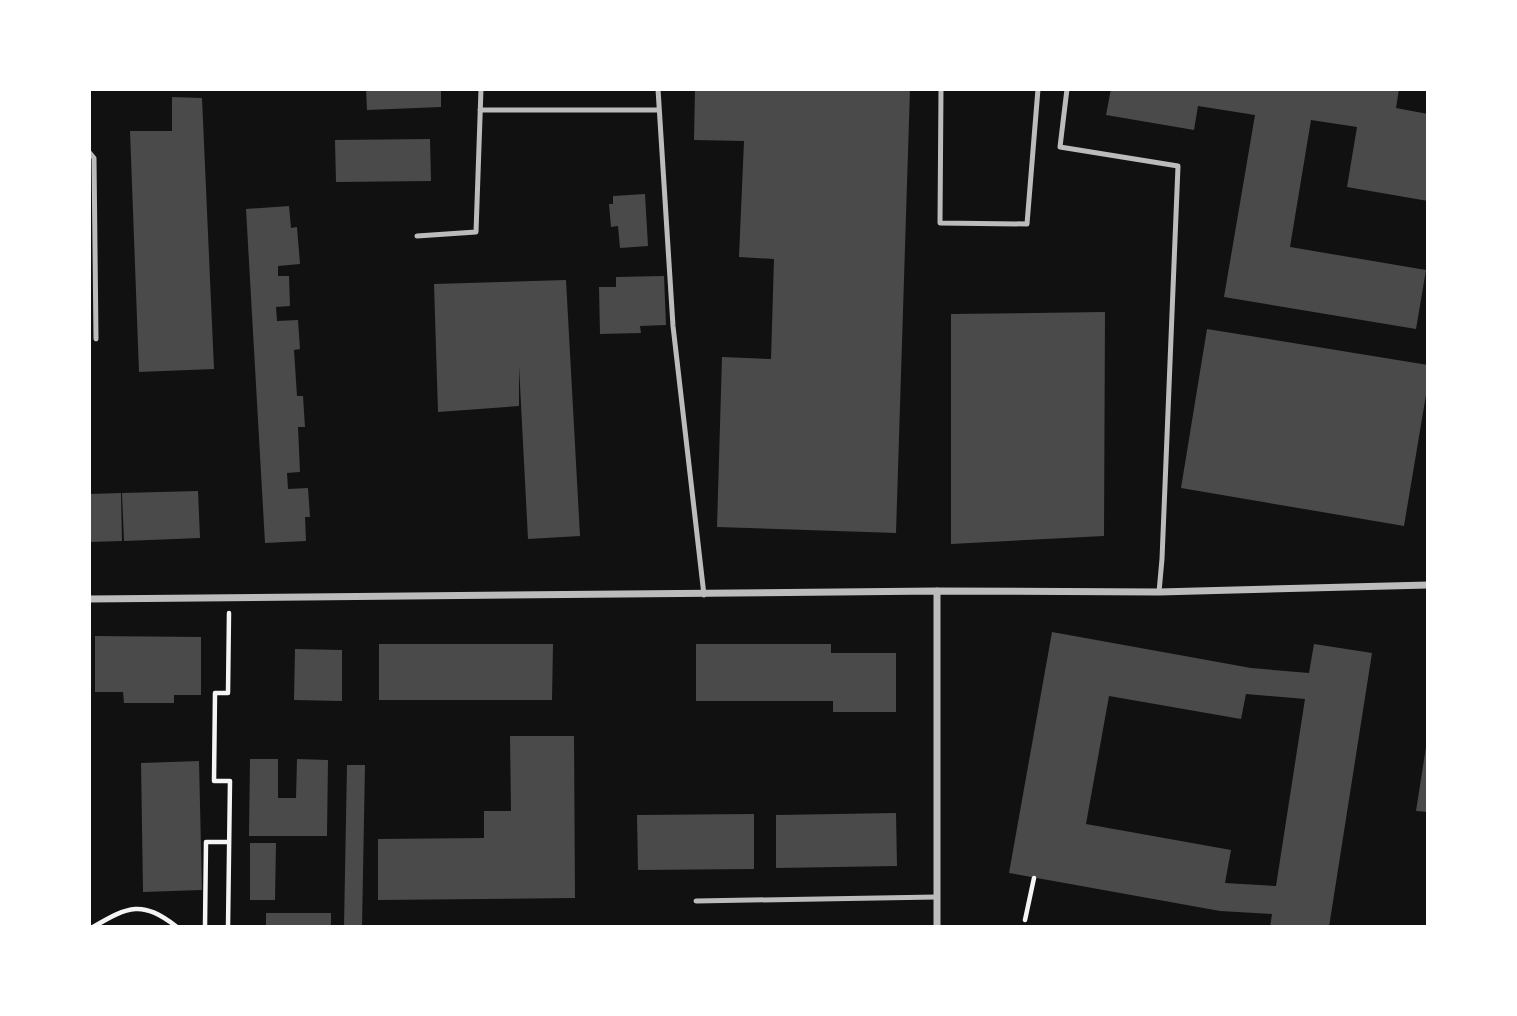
<svg xmlns="http://www.w3.org/2000/svg" width="1517" height="1016" font-family="Mulish,sans-serif">
<style>
.building{fill:#4a4a4a;fill-rule:evenodd}
.lines{fill:none;stroke-linecap:round;stroke-linejoin:round}
.path{stroke:#f5f5f5;stroke-width:4.5}
.service{stroke:#bcbcbc;stroke-width:5}
.minor{stroke:#bcbcbc;stroke-width:7}
</style>
<rect width="100%" height="100%" fill="#111"/>
<!-- building -->
<path class="building" d="M 366,89 L 441,89 L 441,107 L 367,110 Z
M 695,89 L 910,89 L 896,533 L 717,527 L 722,357 L 771,359 L 774,259 L 739,257 L 744,141 L 694,140 Z
M 1111,89 L 1399,89 L 1396,108 L 1428,114 L 1428,201 L 1347,187 L 1357,127 L 1311,120 L 1290,247 L 1426,270 L 1416,329 L 1224,297 L 1255,115 L 1198,106 L 1194,130 L 1106,115 Z
M 172,97 L 202,98 L 214,369 L 139,372 L 130,131 L 172,131 Z
M 430,139 L 431,181 L 336,182 L 335,140 Z
M 645,194 L 648,246 L 620,248 L 618,226 L 611,227 L 609,204 L 613,204 L 613,196 Z
M 289,206 L 291,228 L 297,227 L 300,264 L 278,266 L 278,276 L 289,276 L 290,306 L 276,307 L 277,321 L 298,320 L 300,349 L 294,350 L 297,396 L 303,396 L 305,427 L 298,427 L 300,472 L 287,473 L 288,489 L 308,488 L 310,517 L 305,517 L 306,541 L 265,543 L 246,209 Z
M 664,276 L 666,325 L 640,326 L 641,333 L 600,334 L 599,287 L 616,287 L 616,277 Z
M 566,280 L 580,536 L 528,539 L 519,366 L 519,406 L 438,412 L 434,284 Z
M 1105,312 L 1104,536 L 951,544 L 951,314 Z
M 1207,329 L 1428,365 L 1428,383 L 1404,526 L 1181,488 Z
M 198,491 L 200,538 L 124,541 L 122,493 Z
M 121,493 L 122,541 L 89,542 L 89,494 Z
M 1052,632 L 1251,668 L 1309,673 L 1314,644 L 1372,653 L 1329,927 L 1270,927 L 1272,914 L 1220,911 L 1009,873 ZM 1246,694 L 1305,699 L 1276,886 L 1225,883 L 1231,850 L 1086,824 L 1109,696 L 1241,719 Z
M 95,636 L 201,637 L 201,695 L 174,695 L 174,703 L 124,703 L 123,692 L 95,692 Z
M 379,644 L 553,644 L 552,700 L 379,700 Z
M 696,644 L 831,644 L 831,653 L 896,653 L 896,712 L 833,712 L 833,701 L 696,701 Z
M 295,649 L 342,650 L 342,701 L 294,700 Z
M 510,736 L 574,736 L 575,898 L 378,900 L 378,839 L 484,838 L 484,811 L 511,811 Z
M 1426,747 L 1428,747 L 1428,812 L 1416,811 Z
M 250,759 L 278,759 L 278,798 L 296,798 L 297,759 L 328,760 L 327,836 L 249,836 Z
M 199,761 L 202,890 L 143,892 L 141,763 Z
M 347,765 L 365,765 L 362,927 L 344,926 Z
M 896,813 L 897,866 L 776,868 L 776,815 Z
M 754,814 L 754,869 L 638,870 L 637,815 Z
M 250,843 L 276,843 L 275,900 L 250,900 Z
M 266,913 L 331,913 L 331,927 L 266,927 Z"/>
<g class="lines">
<!-- path -->
<path class="path" d="M 1025,920 L 1034,878
M 93,927 C 129,906 142,900 177,927
M 205,927 L 206,842 L 229,842
M 228,927 L 230,781 L 214,781 L 215,693 L 228,693 L 229,613"/>
<!-- service -->
<path class="service" d="M 658,89 L 673,326 L 704,595
M 941,89 L 940,223 L 1027,224 L 1038,89
M 1067,89 L 1060,147 L 1178,166 L 1162,559 L 1159,592
M 480,110 L 658,110
M 89,152 L 94,158 L 96,339
M 417,236 L 476,232 L 481,89
M 696,901 L 936,897"/>
<!-- minor -->
<path class="minor" d="M 89,599 L 937,591 L 1159,592 L 1428,585
M 937,927 L 937,591"/>
</g>
<!-- border -->
<rect width="1517" height="1016" fill="none" stroke="#ffffff" stroke-width="182"/>
</svg>
